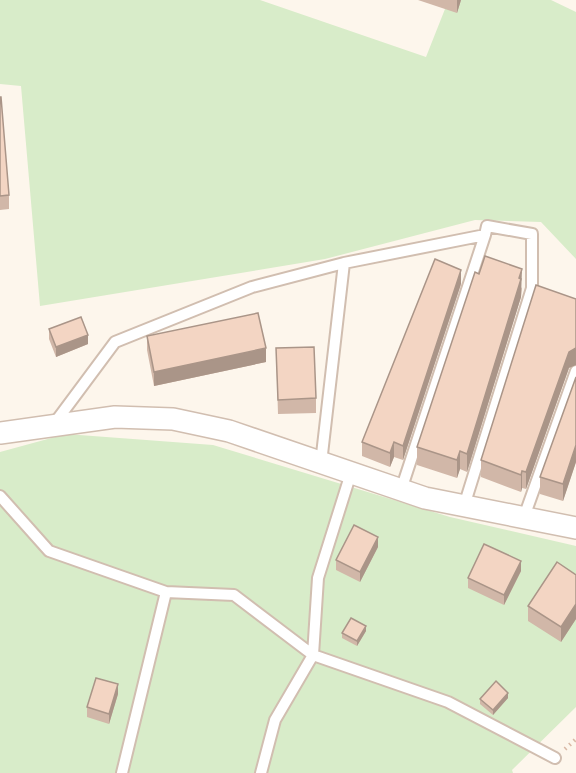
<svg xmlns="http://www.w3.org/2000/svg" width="576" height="773" font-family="Arial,sans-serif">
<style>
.green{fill:#d8ecc9}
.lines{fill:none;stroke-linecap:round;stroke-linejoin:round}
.service-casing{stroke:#d1beb0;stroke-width:14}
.minor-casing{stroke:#d1beb0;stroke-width:24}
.path{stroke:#d9b8a5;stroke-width:4;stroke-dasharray:1.5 4.5;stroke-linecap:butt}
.service{stroke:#fff;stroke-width:10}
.minor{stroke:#fff;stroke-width:21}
.wall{fill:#d1b7a8}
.shaded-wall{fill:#aa9588}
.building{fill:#f3d5c3;stroke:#aa9588;stroke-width:1.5}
</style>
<rect width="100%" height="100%" fill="#fdf6ec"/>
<!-- green -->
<path class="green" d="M 0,0 L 260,0 L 426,57 L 445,9 L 461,0 L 551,0 L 576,12 L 576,259 L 541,222 L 475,220 L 325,259 L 40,306 L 21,86 L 0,84 Z
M 66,434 L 213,445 L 450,517 L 576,546 L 576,707 L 512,770 L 513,773 L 0,773 L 0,452 Z"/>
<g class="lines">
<defs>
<path id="service" d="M 54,424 L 115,342 L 252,287 L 344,263 L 485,235 L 487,226 L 532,234 L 532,288 L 464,506
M 321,463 L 344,263
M 401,490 L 485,235
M 0,496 L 49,551 L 166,592 L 122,773
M 524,517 L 576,371
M 166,592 L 234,595 L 313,655
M 313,655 L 318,578 L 351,473
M 261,773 L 275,720 L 313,655 L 448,702 L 555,758"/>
<path id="minor" d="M 0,433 L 115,417 L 173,419 L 229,431 L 425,498 L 576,528"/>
</defs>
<!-- service casing -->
<use href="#service" class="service-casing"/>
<!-- minor casing -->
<use href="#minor" class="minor-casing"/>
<!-- path -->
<path class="path" d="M 565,749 L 576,739"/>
<!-- service -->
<use href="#service" class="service"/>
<!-- minor -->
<use href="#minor" class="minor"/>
</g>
<!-- wall -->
<path class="wall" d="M 418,0 L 461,0 L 457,13 Z
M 0,97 L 9,195 L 9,209 L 0,210 Z
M 461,284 L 403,460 L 394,457 L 390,467 L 362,456 L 362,442 Z
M 522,287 L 521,297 L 467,472 L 460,469 L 457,478 L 417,465 L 417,447 Z
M 49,329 L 88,344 L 56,357 L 49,339 Z
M 147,336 L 266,362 L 154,386 L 147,350 Z
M 276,348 L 316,398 L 316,413 L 278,414 Z
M 569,368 L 526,489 L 522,488 L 521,492 L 481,477 L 481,460 Z
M 576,377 L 576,462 L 563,501 L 540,494 L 540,477 Z
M 378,547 L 360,582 L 336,570 L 336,560 Z
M 521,571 L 504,605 L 468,588 L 468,578 Z
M 576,575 L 576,619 L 561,642 L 528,621 L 528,606 Z
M 366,631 L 357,646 L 342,638 L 342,633 Z
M 118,694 L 109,724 L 87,717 L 87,707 Z
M 508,698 L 493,715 L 480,704 L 480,699 Z"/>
<!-- shaded-wall -->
<path class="shaded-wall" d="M 457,0 L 461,0 L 457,13 Z
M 522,269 L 521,297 L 467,472 L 467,454 Z
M 461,270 L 461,284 L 403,460 L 403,446 Z
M 88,335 L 88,344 L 56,357 L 56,347 Z
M 266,348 L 266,362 L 154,386 L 154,372 Z
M 576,348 L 576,365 L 569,368 L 526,489 L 526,472 L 569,352 Z
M 394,442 L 394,457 L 390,467 L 390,453 Z
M 576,445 L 576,462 L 563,501 L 563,484 Z
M 460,451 L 460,469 L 457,478 L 457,460 Z
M 522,471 L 522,488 L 521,492 L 521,475 Z
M 378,537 L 378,547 L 360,582 L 360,572 Z
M 521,561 L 521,571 L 504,605 L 504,595 Z
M 576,604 L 576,619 L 561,642 L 561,627 Z
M 366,626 L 366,631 L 357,646 L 357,641 Z
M 118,684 L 118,694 L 109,724 L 109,714 Z
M 508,693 L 508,698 L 493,715 L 493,710 Z"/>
<!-- building -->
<path class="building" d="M 0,97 L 1,97 L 9,195 L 0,196 Z
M 485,256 L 522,269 L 519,278 L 521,279 L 467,454 L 460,451 L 457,460 L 417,447 L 475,272 L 479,274 Z
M 435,259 L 461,270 L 403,446 L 394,442 L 390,453 L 362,442 Z
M 536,285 L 576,299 L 576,348 L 569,352 L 526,472 L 522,471 L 521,475 L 481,460 Z
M 258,313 L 266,348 L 154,372 L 147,336 Z
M 81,317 L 88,335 L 56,347 L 49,329 Z
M 314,347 L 316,398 L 278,400 L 276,348 Z
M 576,377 L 576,445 L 563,484 L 540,477 Z
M 354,525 L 378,537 L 360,572 L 336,560 Z
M 484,544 L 521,561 L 504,595 L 468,578 Z
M 557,562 L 576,575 L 576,604 L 561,627 L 528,606 Z
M 351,618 L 366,626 L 357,641 L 342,633 Z
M 96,678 L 118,684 L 109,714 L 87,707 Z
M 496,681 L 508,693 L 493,710 L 480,699 Z"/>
</svg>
